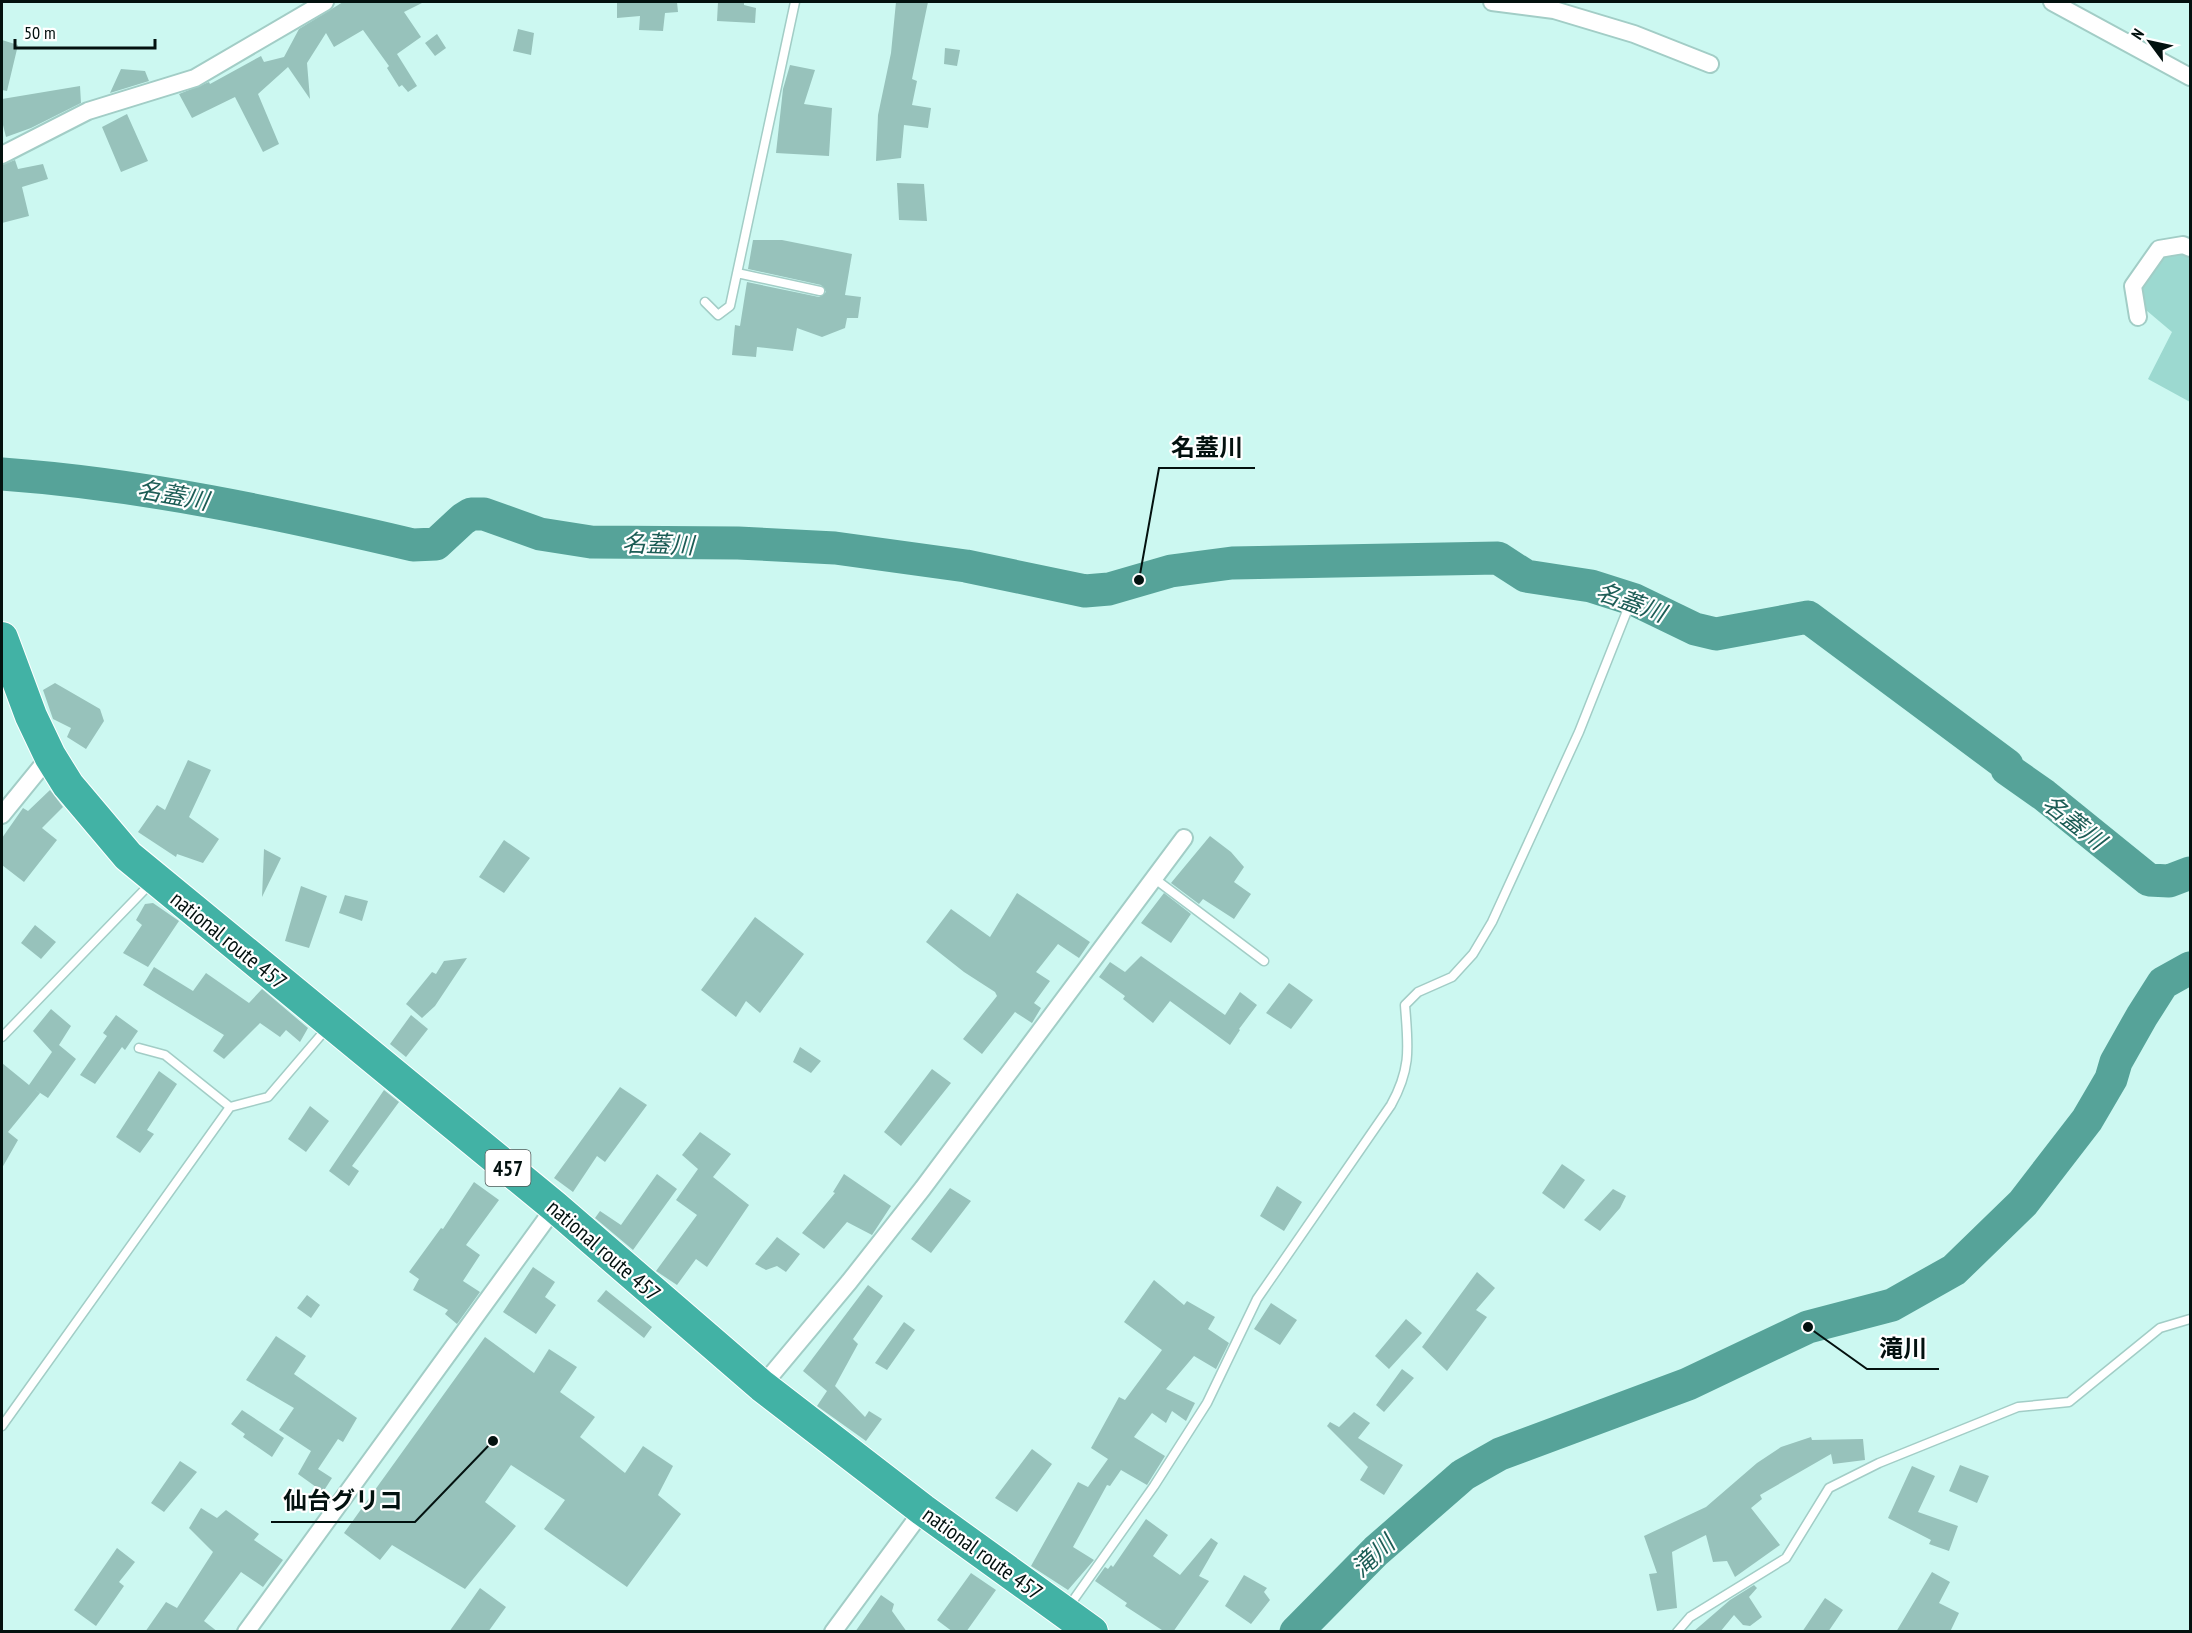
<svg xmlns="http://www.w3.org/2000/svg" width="2192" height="1633" font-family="'PT Sans Narrow','Noto Sans JP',sans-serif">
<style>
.green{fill:#9cd9d0}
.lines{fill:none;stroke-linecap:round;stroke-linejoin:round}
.river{stroke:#56a399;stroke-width:33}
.building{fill:#97c2bb}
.lane-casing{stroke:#a2cdc6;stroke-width:11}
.street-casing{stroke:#a2cdc6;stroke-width:20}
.highway-casing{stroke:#fff;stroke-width:34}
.lane{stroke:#fff;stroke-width:8}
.street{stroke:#fff;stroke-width:16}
.highway{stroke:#42b2a5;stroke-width:32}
.labels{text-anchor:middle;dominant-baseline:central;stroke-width:4.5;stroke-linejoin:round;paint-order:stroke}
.shield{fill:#fff;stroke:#4f5857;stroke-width:1.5}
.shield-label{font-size:21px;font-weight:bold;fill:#03110f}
.street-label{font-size:22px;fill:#03110f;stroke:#fff}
.water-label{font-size:24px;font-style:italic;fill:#1d5d56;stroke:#fff}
.leader{fill:none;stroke:#03110f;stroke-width:2}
.callout-dot{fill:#03110f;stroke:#fff;stroke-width:2}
.callout-label{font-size:24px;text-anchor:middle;font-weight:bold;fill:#03110f;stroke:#fff;stroke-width:4.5;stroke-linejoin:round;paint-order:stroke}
</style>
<rect width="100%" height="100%" fill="#ccf8f1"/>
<!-- green -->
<path class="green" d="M 2180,249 L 2190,254 L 2190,402 L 2148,379 L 2172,332 L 2146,310 L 2139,291 L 2161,257 Z"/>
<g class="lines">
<!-- river -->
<path class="river" d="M 2,474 C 141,484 277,513 413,545 L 436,544 L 463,519 L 471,514 L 484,514 L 540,534 L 591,542 L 738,543 L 835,548 L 966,566 L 1085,591 L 1109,589 L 1171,571 L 1232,563 L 1498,558 L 1526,576 L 1591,586 L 1635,600 L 1695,629 L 1716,634 L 1808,617 L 2007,765 L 2007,769 L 2044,795 L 2149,880 L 2169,881 L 2190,873
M 1296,1632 L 1376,1551 L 1463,1475 L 1500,1454 L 1688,1384 L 1808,1327 L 1892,1305 L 1954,1270 L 2023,1203 L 2087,1120 L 2111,1079 L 2116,1062 L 2142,1016 L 2163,983 L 2190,968"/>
</g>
<!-- building -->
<path class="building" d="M 343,2 L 424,2 L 404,12 L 421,37 L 397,54 L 417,86 L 408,92 L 402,85 L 399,87 L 387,68 L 389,66 L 363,30 L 334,47 L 326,33 L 307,63 L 310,99 L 288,67 L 258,94 L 279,144 L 263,152 L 235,97 L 192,118 L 179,94 L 209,82 L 210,84 L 261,56 L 264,62 L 284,57 L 299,29 Z
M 617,2 L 677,2 L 678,12 L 665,13 L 663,31 L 639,30 L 640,16 L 617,18 Z
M 718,2 L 744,2 L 744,5 L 756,8 L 755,23 L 717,21 Z
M 896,2 L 928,2 L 912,79 L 917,81 L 912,105 L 931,108 L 928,128 L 904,125 L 901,158 L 876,161 L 878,115 L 891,53 Z
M 518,29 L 534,33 L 531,55 L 513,51 Z
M 437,34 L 446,48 L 435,56 L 425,43 Z
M 2,40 L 18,45 L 7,91 L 2,90 Z
M 945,48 L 960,50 L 957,66 L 944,64 Z
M 790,65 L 815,70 L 804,104 L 832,108 L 829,156 L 776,153 L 783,89 Z
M 121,69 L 145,71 L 149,81 L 110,93 Z
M 80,86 L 81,103 L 31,128 L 6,137 L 2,121 L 2,99 Z
M 127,114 L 148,161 L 121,172 L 102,127 Z
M 15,160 L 18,169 L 43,164 L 48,179 L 22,187 L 29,216 L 2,223 L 2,165 Z
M 897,183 L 924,184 L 927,221 L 899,220 Z
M 753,240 L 782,240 L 852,254 L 845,295 L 861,297 L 858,318 L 847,318 L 845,328 L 822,337 L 797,328 L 793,351 L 757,347 L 756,357 L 732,355 L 735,325 L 740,326 L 747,282 L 819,297 L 826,292 L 821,285 L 748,269 Z
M 55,683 L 100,709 L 104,721 L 86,749 L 67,737 L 71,728 L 53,719 L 43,690 Z
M 188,760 L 211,770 L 189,817 L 219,839 L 203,863 L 177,854 L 176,857 L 138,832 L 157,805 L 165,810 Z
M 50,790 L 63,807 L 42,828 L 57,840 L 24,882 L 2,865 L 2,838 L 23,808 L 28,811 Z
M 1210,836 L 1231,852 L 1244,867 L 1234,882 L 1251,894 L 1234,919 L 1203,899 L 1199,904 L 1171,883 Z
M 504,840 L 530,858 L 504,893 L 479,877 Z
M 264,849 L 281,858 L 262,897 Z
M 301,886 L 327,896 L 309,948 L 285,941 Z
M 1017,893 L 1090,942 L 1079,958 L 1058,944 L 1036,972 L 1050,981 L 1034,1003 L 1041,1008 L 1032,1023 L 1015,1012 L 982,1054 L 963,1039 L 997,996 L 995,992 L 964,972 L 926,942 L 951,909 L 990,937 Z
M 1164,893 L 1191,914 L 1171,943 L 1141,923 Z
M 345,895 L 368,901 L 362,921 L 339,913 Z
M 153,903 L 179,921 L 148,967 L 123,953 L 142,925 L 136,920 L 145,904 Z
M 755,917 L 804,954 L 760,1013 L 746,1001 L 736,1017 L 701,990 Z
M 35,925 L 56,942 L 41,959 L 21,943 Z
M 1141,956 L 1225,1015 L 1240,992 L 1257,1005 L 1239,1029 L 1240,1030 L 1230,1045 L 1170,1001 L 1153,1023 L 1123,999 L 1125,996 L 1099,977 L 1110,962 L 1125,972 Z
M 467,958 L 435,1006 L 422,1018 L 406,1004 L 432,972 L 436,974 L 444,961 Z
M 154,967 L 193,991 L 206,973 L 249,1003 L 262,989 L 308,1028 L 300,1042 L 286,1030 L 280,1037 L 260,1023 L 224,1059 L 213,1051 L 224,1035 L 143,985 Z
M 1289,983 L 1313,1000 L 1291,1029 L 1266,1013 Z
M 51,1009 L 71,1026 L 59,1045 L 76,1059 L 48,1098 L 34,1089 L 40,1093 L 8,1132 L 18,1140 L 2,1168 L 2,1063 L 29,1085 L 52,1052 L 33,1031 Z
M 116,1015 L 138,1031 L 125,1050 L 122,1047 L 95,1084 L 80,1075 L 107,1036 L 103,1033 Z
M 411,1015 L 428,1029 L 406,1057 L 390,1044 Z
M 800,1047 L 821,1061 L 811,1073 L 793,1062 Z
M 932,1069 L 951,1083 L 901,1146 L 884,1132 Z
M 159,1071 L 177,1084 L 147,1130 L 154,1134 L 140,1153 L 116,1137 Z
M 620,1087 L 647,1105 L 605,1162 L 597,1156 L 573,1192 L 554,1178 Z
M 384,1090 L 399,1102 L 352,1166 L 359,1171 L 349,1186 L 329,1171 Z
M 310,1106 L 329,1121 L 306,1152 L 288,1139 Z
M 700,1132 L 731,1154 L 713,1177 L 749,1205 L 707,1267 L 696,1259 L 677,1285 L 656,1271 L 697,1215 L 676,1200 L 698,1169 L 682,1155 Z
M 1562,1164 L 1585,1180 L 1564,1209 L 1542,1193 Z
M 657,1174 L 677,1189 L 633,1250 L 595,1218 L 600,1211 L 621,1225 Z
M 844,1174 L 891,1206 L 872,1235 L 847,1222 L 824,1249 L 802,1233 L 835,1193 L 833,1192 Z
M 474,1182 L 499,1200 L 466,1245 L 480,1255 L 463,1281 L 480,1292 L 457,1324 L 445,1314 L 448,1310 L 413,1290 L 419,1279 L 409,1272 L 441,1228 L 443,1229 Z
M 1277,1186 L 1302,1202 L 1284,1231 L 1260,1216 Z
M 950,1188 L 971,1201 L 931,1253 L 911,1239 Z
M 1613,1189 L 1626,1196 L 1620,1208 L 1600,1231 L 1584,1220 Z
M 777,1237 L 800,1254 L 786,1272 L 777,1266 L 766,1270 L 755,1264 Z
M 533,1267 L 555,1282 L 545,1297 L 556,1305 L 536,1334 L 503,1312 Z
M 1477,1272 L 1495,1288 L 1476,1310 L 1487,1317 L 1447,1371 L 1422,1347 Z
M 1154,1280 L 1184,1305 L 1187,1301 L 1215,1317 L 1208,1329 L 1229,1343 L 1216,1369 L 1194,1356 L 1166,1389 L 1195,1403 L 1186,1421 L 1172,1411 L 1166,1423 L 1152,1413 L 1134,1437 L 1165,1456 L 1147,1485 L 1121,1470 L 1110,1486 L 1107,1485 L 1073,1547 L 1094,1560 L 1068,1590 L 1031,1566 L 1078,1482 L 1088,1487 L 1108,1459 L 1091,1448 L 1119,1397 L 1125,1400 L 1162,1350 L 1124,1322 Z
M 868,1285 L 883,1296 L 853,1339 L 858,1344 L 835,1386 L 865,1417 L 869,1411 L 882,1419 L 866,1441 L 817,1406 L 827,1391 L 803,1371 Z
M 606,1290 L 652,1327 L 644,1338 L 597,1301 Z
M 307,1295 L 320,1305 L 311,1318 L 297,1308 Z
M 1271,1303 L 1297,1320 L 1280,1345 L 1254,1329 Z
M 1406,1319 L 1422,1333 L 1389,1369 L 1375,1356 Z
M 904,1322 L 915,1330 L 887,1370 L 875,1363 Z
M 276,1336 L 306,1356 L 294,1374 L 357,1418 L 343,1442 L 338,1439 L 318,1469 L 332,1478 L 323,1492 L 298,1474 L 311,1451 L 279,1430 L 294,1408 L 246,1380 Z
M 485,1337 L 534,1373 L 549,1349 L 577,1367 L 560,1392 L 595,1417 L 580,1437 L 625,1473 L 643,1446 L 673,1466 L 658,1495 L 681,1514 L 627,1587 L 544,1529 L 565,1500 L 511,1465 L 485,1502 L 516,1526 L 465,1589 L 392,1545 L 380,1560 L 344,1533 Z
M 1402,1369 L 1414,1378 L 1384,1412 L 1376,1405 Z
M 242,1410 L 284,1438 L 272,1457 L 243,1437 L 245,1434 L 231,1424 Z
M 1354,1412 L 1370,1423 L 1358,1438 L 1403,1465 L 1384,1495 L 1360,1480 L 1368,1467 L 1327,1426 L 1330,1422 L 1339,1427 Z
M 1811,1437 L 1812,1440 L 1863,1439 L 1865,1460 L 1833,1464 L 1831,1454 L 1760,1495 L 1762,1499 L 1751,1508 L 1780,1545 L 1735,1577 L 1727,1561 L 1713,1562 L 1706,1535 L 1672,1552 L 1677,1608 L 1657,1611 L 1649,1574 L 1657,1573 L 1644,1536 L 1706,1507 L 1757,1463 L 1781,1447 Z
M 1032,1449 L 1052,1464 L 1017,1512 L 995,1498 Z
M 180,1461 L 197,1472 L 164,1512 L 151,1503 Z
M 1960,1465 L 1989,1476 L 1977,1503 L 1949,1491 Z
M 1912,1466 L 1935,1476 L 1918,1512 L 1958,1526 L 1949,1551 L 1929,1544 L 1931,1540 L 1888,1518 Z
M 201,1508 L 217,1518 L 226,1510 L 259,1534 L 254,1540 L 283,1560 L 263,1587 L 241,1572 L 204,1621 L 218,1632 L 145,1632 L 166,1602 L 177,1608 L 213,1552 L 189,1528 Z
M 1146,1519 L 1168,1535 L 1153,1556 L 1180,1575 L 1211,1538 L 1218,1543 L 1199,1576 L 1209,1581 L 1173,1632 L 1165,1632 L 1125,1606 L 1127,1603 L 1095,1581 L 1105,1567 L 1108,1569 L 1111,1565 L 1113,1567 Z
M 117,1548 L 135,1562 L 119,1582 L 124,1586 L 96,1626 L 74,1610 Z
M 1932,1572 L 1950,1582 L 1939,1603 L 1959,1613 L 1950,1632 L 1896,1632 Z
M 971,1573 L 996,1590 L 966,1632 L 953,1632 L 937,1620 Z
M 1244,1575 L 1267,1588 L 1264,1592 L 1270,1600 L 1251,1624 L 1225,1606 Z
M 1754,1585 L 1757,1588 L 1749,1597 L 1762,1617 L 1750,1626 L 1743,1625 L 1734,1615 L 1720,1632 L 1693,1632 L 1730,1600 Z
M 480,1588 L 506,1607 L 488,1632 L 449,1632 Z
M 881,1595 L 894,1604 L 892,1611 L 907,1632 L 855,1632 Z
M 1825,1598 L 1843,1610 L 1828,1632 L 1802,1632 Z"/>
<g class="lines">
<defs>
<path id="lane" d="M 737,273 L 820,291
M 705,302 L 718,315 L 730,306 L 795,2
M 1155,879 L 1264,961
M 2,1037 L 151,883
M 139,1048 L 165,1055 L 230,1107
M 2,1426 L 230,1107 L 268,1097 L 327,1028
M 1067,1609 L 1154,1486 L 1207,1403 L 1257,1299 L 1391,1105 C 1412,1067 1408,1046 1405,1005 L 1418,992 L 1452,977 L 1473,954 L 1492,922 L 1579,732 L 1629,606
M 1677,1632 L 1690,1617 L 1786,1558 L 1829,1488 L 1879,1463 L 2018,1407 L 2069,1402 L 2160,1328 L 2190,1319"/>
<path id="street" d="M 1492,2 L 1554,10 L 1634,34 L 1710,64
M 2052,2 L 2190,77
M 2,155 L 88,111 L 195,78 L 325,2
M 2138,317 L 2133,286 L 2159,249 L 2183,245 L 2190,248
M 2,815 L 50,756
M 762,1386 L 849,1282 L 923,1188 L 1184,838
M 246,1632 L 555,1207
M 833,1632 L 923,1510"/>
<path id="highway" d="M 2,638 L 31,716 L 50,756 L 68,785 L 128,856 L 555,1207 L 762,1386 L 923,1510 L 1092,1632"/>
</defs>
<!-- lane casing -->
<use href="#lane" class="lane-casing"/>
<!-- street casing -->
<use href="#street" class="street-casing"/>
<!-- highway casing -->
<use href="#highway" class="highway-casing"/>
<!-- lane -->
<use href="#lane" class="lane"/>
<!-- street -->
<use href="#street" class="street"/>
<!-- highway -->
<use href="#highway" class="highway"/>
</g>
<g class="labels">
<!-- shield labels -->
<rect class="shield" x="485.5" y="1150" width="45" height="36" rx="4.5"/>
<g class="shield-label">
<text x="508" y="1168">457</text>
</g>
<!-- street labels -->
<g class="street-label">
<text transform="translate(229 940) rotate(39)">national route 457</text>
<text transform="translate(604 1250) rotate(41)">national route 457</text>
<text transform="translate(983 1553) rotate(36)">national route 457</text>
</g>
<!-- water labels -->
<g class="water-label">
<text transform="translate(173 495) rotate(10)">名蓋川</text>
<text transform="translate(658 544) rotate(2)">名蓋川</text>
<text transform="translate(1631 602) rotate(20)">名蓋川</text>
<text transform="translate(2074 822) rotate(38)">名蓋川</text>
<text transform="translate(1373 1556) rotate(-43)">滝川</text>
</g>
</g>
<!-- callouts -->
<path class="leader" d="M1139 580L1159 468H1255M1808 1327L1867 1369H1939M493 1441L415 1522H271"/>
<g class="callout-dot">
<circle cx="1139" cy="580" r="6"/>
<circle cx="1808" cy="1327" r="6"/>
<circle cx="493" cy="1441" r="6"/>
</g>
<g class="callout-label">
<text x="1207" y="456">名蓋川</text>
<text x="1903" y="1357">滝川</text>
<text x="343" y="1509">仙台グリコ</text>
</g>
<!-- border -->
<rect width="2192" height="1633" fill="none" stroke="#03110f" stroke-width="6"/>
<!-- north arrow -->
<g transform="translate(2150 42) rotate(303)" stroke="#ffffff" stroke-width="4.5" paint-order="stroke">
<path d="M0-4.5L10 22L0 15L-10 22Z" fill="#03110f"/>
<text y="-9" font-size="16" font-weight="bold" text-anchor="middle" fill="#03110f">N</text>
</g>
<!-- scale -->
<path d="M15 39v9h140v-9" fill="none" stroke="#03110f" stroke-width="3"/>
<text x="24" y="39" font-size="18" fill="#03110f" stroke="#ffffff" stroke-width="4.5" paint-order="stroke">50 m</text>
</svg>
